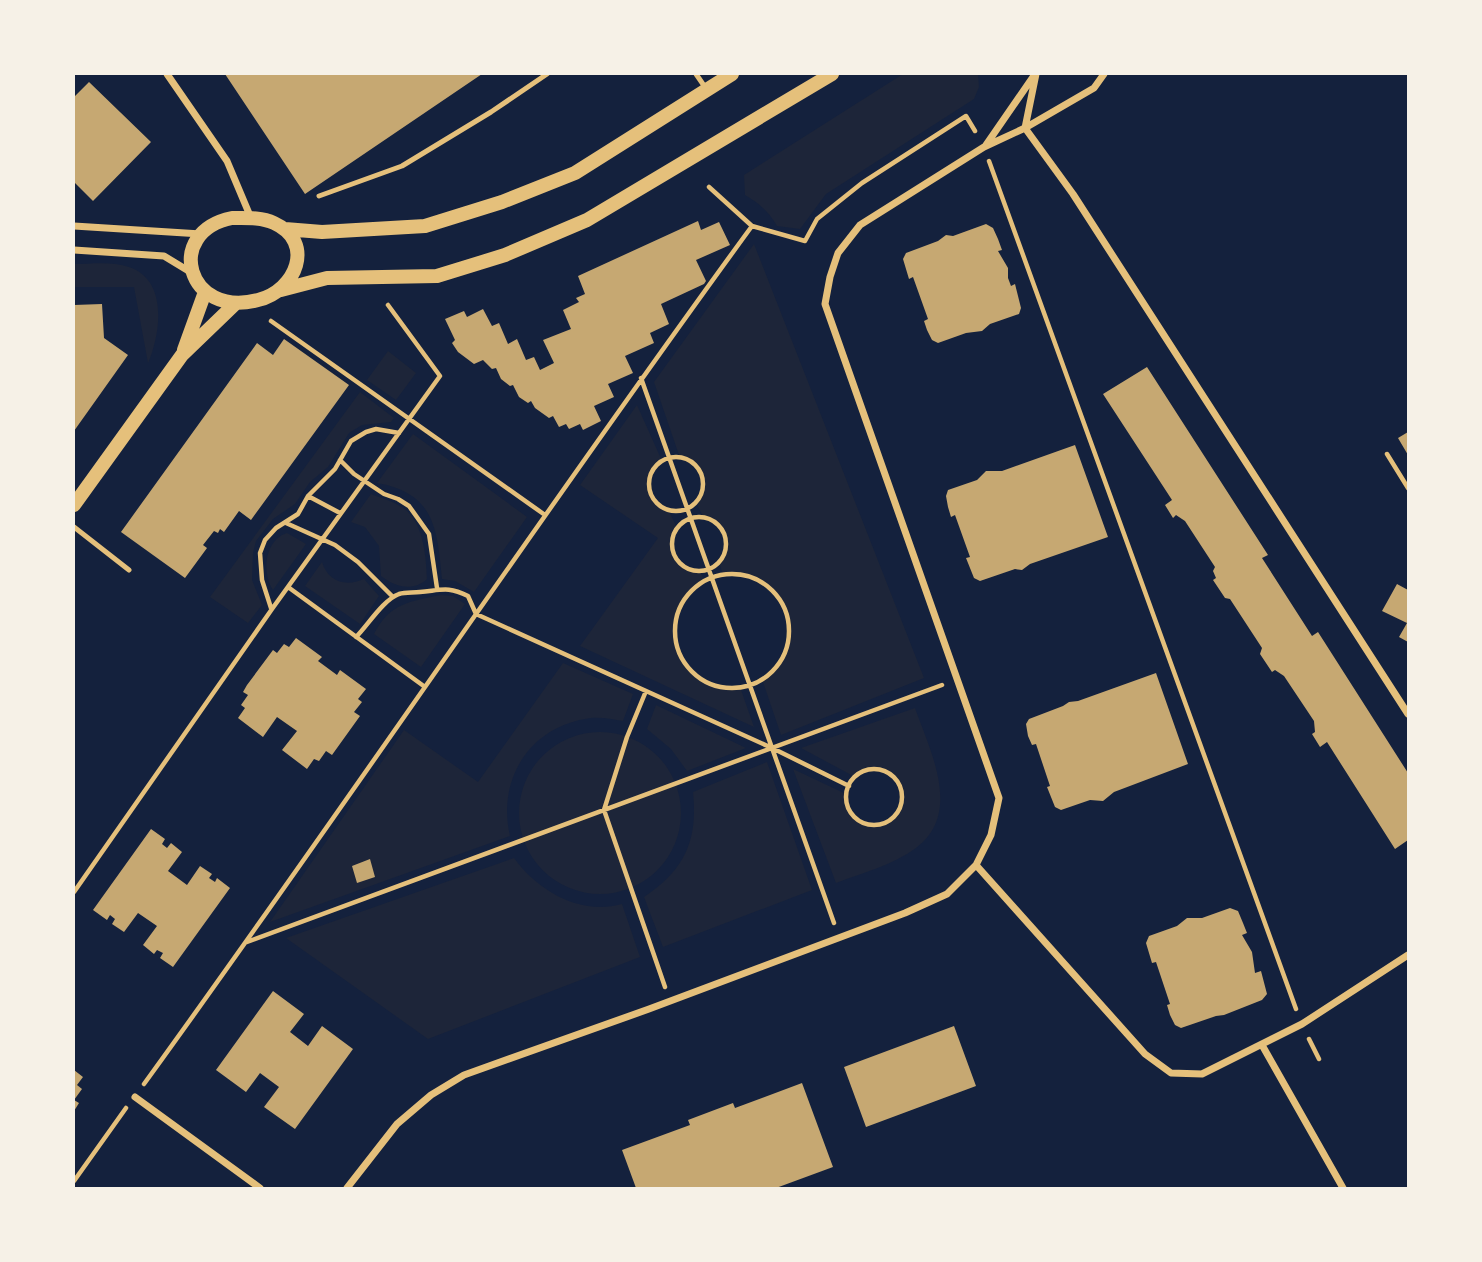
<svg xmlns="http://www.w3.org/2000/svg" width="1482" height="1262" font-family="'Titillium Web',sans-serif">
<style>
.green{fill:#1d2539}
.building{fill:#c6a872}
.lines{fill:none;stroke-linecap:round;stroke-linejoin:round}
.path{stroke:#e5c07b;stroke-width:4.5}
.service{stroke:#e5c07b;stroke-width:5}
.minor{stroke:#e5c07b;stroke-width:7}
.secondary{stroke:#e5c07b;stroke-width:14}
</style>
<rect width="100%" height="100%" fill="#14213d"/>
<!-- green -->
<path class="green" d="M 903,74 L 978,74 L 979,87 L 974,99 L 826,194 L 800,229 L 777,226 C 768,211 760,204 745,195 L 744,175 Z
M 754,244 L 924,678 L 781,735 L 762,679 C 812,640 786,568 723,575 L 719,562 L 725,548 L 724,533 L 716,523 L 703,517 L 696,502 C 709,484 701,464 680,458 L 654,382 Z
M 74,264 C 91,264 112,261 129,267 C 168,280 161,333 148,363 L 134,287 L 74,287 Z
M 388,351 L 416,373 L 396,400 L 367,380 Z
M 360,392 L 394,418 L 391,422 L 362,425 L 349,433 L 328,467 L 310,482 L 295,504 L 273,519 L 256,541 L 253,553 L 252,580 L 262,605 L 248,623 L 210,597 Z
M 637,405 L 662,461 L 652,472 L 650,490 L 660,505 L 668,509 L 677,528 C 667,549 677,567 700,571 L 705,582 C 649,613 678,690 740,687 L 754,727 L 580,646 L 658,538 L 580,485 Z
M 413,434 L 527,517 L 474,592 L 455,581 L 442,579 C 437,529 435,493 377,483 Z
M 371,494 C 383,499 397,502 407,511 C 424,527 426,557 427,579 C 413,592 395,587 381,576 L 379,546 L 365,527 L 351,522 Z
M 287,533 L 306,544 L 273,590 C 261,572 265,540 287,533 Z
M 322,562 C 328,582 346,587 364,579 L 379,596 L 360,624 L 305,586 Z
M 441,595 L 453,596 L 465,604 L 421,667 L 374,634 C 389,604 410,601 441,595 Z
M 563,663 L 633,694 L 623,721 C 611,719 597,716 585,719 C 528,729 497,781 510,836 L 270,922 L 404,730 L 478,782 Z
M 656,705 L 746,748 L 687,771 L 671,749 L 647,729 Z
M 915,708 C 930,751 963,813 916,848 C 893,865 862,873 836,883 L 793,769 L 846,794 C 849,843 914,826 900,788 C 898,781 892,775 886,772 C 875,767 864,770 855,777 L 801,748 Z
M519 813a81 81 0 1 1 162 0a81 81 0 1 1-162 0Z
M 767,762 L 812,890 L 663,947 L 644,897 C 685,870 698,840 693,792 Z
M 514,858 C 538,891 581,916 622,904 L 640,957 L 428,1039 L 286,938 Z"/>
<!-- building -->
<path class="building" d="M 225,74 L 482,74 L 305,194 Z
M 89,82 L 151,142 L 93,201 L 74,182 L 74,97 Z
M 698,221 L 701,230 L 719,222 L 730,245 L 696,260 L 706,281 L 704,284 L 661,304 L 669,324 L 650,333 L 654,343 L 625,356 L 633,373 L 608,384 L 614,397 L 594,406 L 601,421 L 583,430 L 580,424 L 569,429 L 566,424 L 559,427 L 553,416 L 549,418 L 535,408 L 531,401 L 528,403 L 519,397 L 513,385 L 510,386 L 501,379 L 496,368 L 492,369 L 483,360 L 474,364 L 458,352 L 452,343 L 455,340 L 445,319 L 464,311 L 467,317 L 483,309 L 492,326 L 499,323 L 508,344 L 517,339 L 526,360 L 534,357 L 540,370 L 554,363 L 543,340 L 571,329 L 563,310 L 579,302 L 576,298 L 585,294 L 578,276 Z
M 986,224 L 993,228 L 998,239 L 1002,250 L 998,251 L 1008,268 L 1008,278 L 1011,286 L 1015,284 L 1021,308 L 1019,314 L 990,324 L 982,331 L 966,333 L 938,343 L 932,340 L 927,330 L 924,321 L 928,319 L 913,277 L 909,279 L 903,259 L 906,253 L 938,241 L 946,235 L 953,236 Z
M 102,304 L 104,338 L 128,355 L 74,431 L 74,305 Z
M 284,339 L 349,385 L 251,520 L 239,511 L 224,532 L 220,529 L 218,533 L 214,531 L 203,545 L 207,548 L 185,578 L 121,532 L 257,343 L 273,355 Z
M 1147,367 L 1268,555 L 1262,558 L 1312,636 L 1318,632 L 1408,773 L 1408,840 L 1395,849 L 1327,742 L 1320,747 L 1312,734 L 1315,732 L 1314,721 L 1284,676 L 1275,670 L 1272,672 L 1260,654 L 1262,648 L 1230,599 L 1225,598 L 1213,580 L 1216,578 L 1213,571 L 1215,567 L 1185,521 L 1176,515 L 1173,518 L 1165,505 L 1172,500 L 1103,394 Z
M 1408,432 L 1408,455 L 1398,438 Z
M 1075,445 L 1108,537 L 1030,564 L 1022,570 L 1015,569 L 980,581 L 974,578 L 966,558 L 970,557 L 955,515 L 951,517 L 948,507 L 946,496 L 948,490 L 977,480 L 986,471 L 1002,471 Z
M 1397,584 L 1408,590 L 1408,642 L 1399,637 L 1407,623 L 1382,611 Z
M 296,638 L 322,657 L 318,661 L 337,675 L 340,670 L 366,689 L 358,699 L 362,702 L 354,712 L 360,716 L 332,755 L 326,751 L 319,761 L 314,759 L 307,769 L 282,750 L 297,731 L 277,717 L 263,737 L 238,718 L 245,708 L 241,705 L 248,695 L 243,692 L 247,685 L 273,650 L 277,653 L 284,644 L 289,647 Z
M 1156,673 L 1188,764 L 1114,792 L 1103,801 L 1090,800 L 1061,810 L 1055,807 L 1047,787 L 1050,786 L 1036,744 L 1032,745 L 1028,736 L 1026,724 L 1029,719 L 1063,706 L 1069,702 L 1078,701 Z
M 151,829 L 165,839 L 162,844 L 167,848 L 171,843 L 182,852 L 168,871 L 187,885 L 200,866 L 212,874 L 209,878 L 215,882 L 217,878 L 230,888 L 173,967 L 160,958 L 163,953 L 157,950 L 154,954 L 143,945 L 157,926 L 138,913 L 124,932 L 112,924 L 115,919 L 110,915 L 107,920 L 93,910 Z
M 370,859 L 375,877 L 357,883 L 352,866 Z
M 1230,908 L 1238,911 L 1243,923 L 1247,933 L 1242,935 L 1252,952 L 1255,973 L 1261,971 L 1267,994 L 1262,1000 L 1224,1015 L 1216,1016 L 1181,1028 L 1175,1025 L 1170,1015 L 1167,1005 L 1170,1004 L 1156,962 L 1152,963 L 1146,943 L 1149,936 L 1177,926 L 1187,918 L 1202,918 Z
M 273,991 L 304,1014 L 290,1032 L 308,1046 L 322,1026 L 353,1049 L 295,1129 L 264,1107 L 279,1087 L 260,1073 L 246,1092 L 216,1070 Z
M 954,1026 L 976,1086 L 866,1127 L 844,1067 Z
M 74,1070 L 83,1077 L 77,1085 L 82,1089 L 74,1100 L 79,1103 L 74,1111 Z
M 802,1083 L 833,1167 L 776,1188 L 636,1188 L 622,1150 L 690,1125 L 688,1120 L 733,1103 L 735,1108 Z"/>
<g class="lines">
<!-- path -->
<path class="path" d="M 989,161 L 1296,1009
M 709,187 L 752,226
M 271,321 L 545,515
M 641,378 L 834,923
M 1387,454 L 1408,488
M649 484a27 27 0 1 1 54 0a27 27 0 1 1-54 0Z
M 340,460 L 354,474 L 384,494 L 398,499 L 409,506 L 429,534 L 437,588
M 308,496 L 340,513
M672 544a27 27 0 1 1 54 0a27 27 0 1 1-54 0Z
M 286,523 L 335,545 L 358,562 L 393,597
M675 631a57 57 0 1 1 114 0a57 57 0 1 1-114 0Z
M 288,587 L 425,687
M 271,608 L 262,580 L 260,553 L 265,540 L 276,528 L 298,514 L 308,496 L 335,469 L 351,441 L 366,432 L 376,429 L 399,433
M 356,637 C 368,625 383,600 399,594 C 406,592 413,593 420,592 C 442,590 448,586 468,596 L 476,614 L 772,748 L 849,786
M 646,691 L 627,737 L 604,810 L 665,987
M846 797a28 28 0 1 1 56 0a28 28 0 1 1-56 0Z
M 74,892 L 272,609 L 440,376 L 388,305
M 247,942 L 942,685
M 1309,1039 L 1319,1059
M 144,1084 C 350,800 545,509 752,226 L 805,241 L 817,219 L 862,183 L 966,116 L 975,131
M 74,1181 L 126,1108"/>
<!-- service -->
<path class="service" d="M 696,74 L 707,90
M 319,196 L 402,166 L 491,112 L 547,74
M 74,527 L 129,570"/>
<!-- minor -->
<path class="minor" d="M 167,74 L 227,161 L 251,218
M 1036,74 L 1025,128 L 1073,194 L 1408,714
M 986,145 L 1033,77
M 74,226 L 201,234
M 74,250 L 164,256 L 192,273
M 976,865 L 1145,1054 L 1171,1073 L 1202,1074 L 1302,1024 L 1408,955
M 1262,1045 L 1343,1188
M 135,1097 L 260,1188
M 347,1188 L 397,1124 L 431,1095 L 464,1075 L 649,1009 L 905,913 L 947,894 L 976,865 L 991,835 L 999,798 L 825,304 L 830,277 L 838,253 L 860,225 L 984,147 L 1025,128 L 1094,88 L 1104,74"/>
<!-- secondary -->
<path class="secondary" d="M 232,218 C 246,218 261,217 274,223 C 316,242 296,291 258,300 C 187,319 163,232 232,218 Z
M 285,229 L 322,232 L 425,226 L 502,202 L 575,173 L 732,74
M 281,290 L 327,278 L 437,276 L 505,255 L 587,220 L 832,74
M 184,350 L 205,292
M 74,505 L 182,355 L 236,303"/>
</g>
<!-- border -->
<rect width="1482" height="1262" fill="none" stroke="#f6f1e7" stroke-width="150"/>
</svg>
